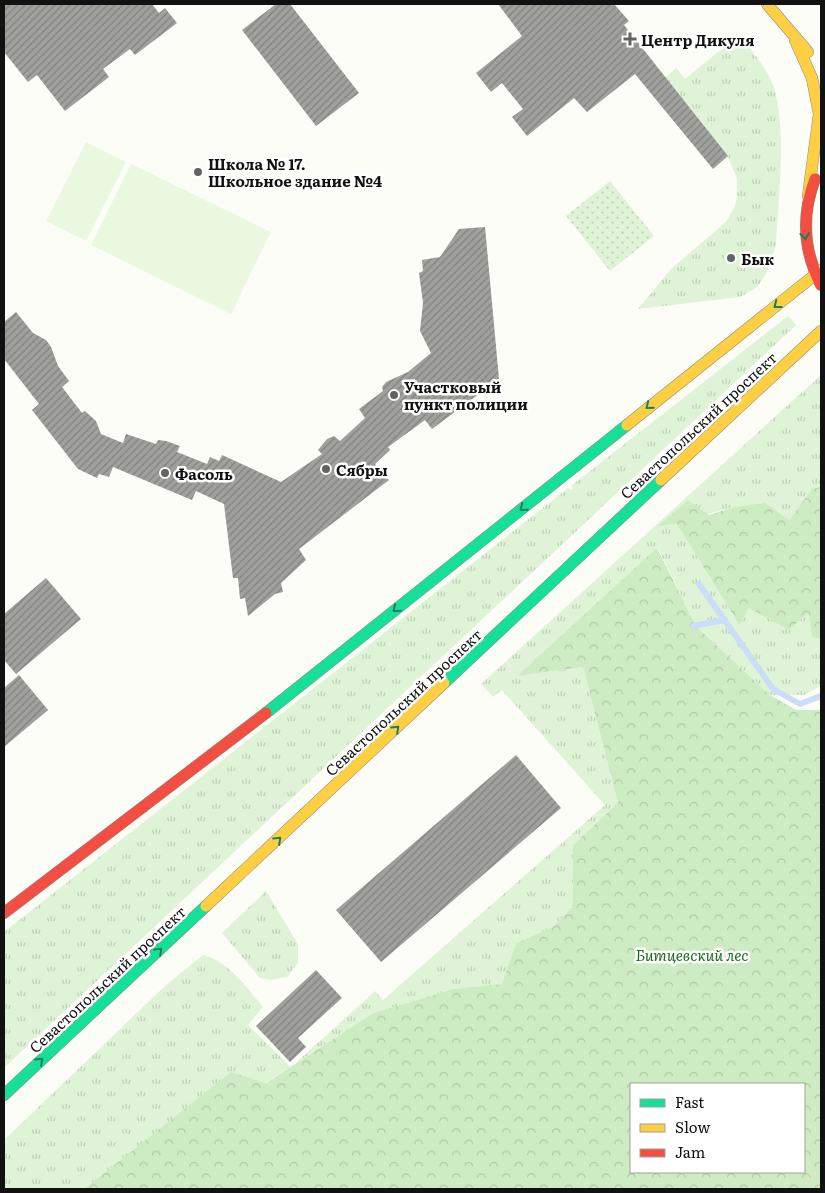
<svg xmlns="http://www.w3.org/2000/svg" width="825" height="1193" font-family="Literata,serif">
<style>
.grass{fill:url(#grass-tufts)}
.forest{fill:url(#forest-crowns);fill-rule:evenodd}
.park{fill:url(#park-dots)}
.pitch{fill:#eaf8e0}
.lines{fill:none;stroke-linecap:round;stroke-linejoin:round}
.stream{stroke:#cbddf9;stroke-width:6}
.building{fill:url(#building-hatch)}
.fast-casing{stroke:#8d8e8b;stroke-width:12}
.slow-casing{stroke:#8d8e8b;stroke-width:12}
.jam-casing{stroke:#8d8e8b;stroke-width:12}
.fast{stroke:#16e098;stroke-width:11}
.slow{stroke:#ffcf43;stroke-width:11}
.jam{stroke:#f24e42;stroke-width:11}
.oneway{stroke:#14835b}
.poi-dot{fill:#636462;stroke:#fff;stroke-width:2}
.labels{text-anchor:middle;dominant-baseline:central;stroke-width:5;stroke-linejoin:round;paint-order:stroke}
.poi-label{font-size:15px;font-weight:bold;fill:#111;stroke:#fff;text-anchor:start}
.street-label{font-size:15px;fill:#111;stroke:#fff}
.park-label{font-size:15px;font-style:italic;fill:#1c6e20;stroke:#fff}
</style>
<defs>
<pattern id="grass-tufts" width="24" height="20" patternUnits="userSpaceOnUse" patternTransform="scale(1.25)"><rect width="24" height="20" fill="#dff4d6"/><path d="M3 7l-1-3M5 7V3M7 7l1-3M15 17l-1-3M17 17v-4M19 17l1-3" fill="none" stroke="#bed0b7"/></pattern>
<pattern id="forest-crowns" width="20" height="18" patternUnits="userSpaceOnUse" patternTransform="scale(1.25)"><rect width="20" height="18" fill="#cdecc3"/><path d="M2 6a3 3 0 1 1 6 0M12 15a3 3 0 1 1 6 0" fill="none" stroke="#afc9a6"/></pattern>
<pattern id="park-dots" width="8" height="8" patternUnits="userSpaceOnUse" patternTransform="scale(1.25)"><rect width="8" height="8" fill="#dff4d6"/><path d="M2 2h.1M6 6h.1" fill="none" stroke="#bed0b7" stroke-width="1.8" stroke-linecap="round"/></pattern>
<pattern id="building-hatch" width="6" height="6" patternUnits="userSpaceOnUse" patternTransform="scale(1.25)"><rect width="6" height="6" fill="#a0a09c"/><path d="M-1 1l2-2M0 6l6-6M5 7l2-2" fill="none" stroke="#81817e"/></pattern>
</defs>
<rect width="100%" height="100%" fill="#fcfdf7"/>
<!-- grass -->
<path class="grass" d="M 739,35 C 750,49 762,62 770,78 C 789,117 778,201 776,245 L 766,274 L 757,287 L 740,297 L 638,309 L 671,269 L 726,222 L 735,206 L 737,196 L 737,178 L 728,157 L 665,78 L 676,68 L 685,79 Z
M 788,316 L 796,325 L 4,1068 L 4,932 L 568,488 L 570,490 L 573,489 L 571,486 Z
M 821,375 L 821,487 L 812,489 L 789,520 L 734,507 L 658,527 L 677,524 L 738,624 L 749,607 L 789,630 L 808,613 L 812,637 L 821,640 L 821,686 L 804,695 L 770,695 L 696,626 L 658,548 L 517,676 L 583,667 L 618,803 L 573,845 L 573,906 L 553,927 L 516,943 L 502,985 L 453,989 L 373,1013 L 265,1083 L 231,1073 L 84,1189 L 4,1189 L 4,1140 L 165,986 L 203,955 C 228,961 247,988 263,1007 L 248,1025 L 291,1067 L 375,991 L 383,1000 L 605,805 L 502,690 L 493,697 L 481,684 Z
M 266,891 L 298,944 L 298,963 L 287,977 L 271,980 L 260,978 L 222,933 Z"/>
<!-- forest -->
<path class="forest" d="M 821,487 L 821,640 L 812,637 L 808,613 L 789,630 L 749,608 L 739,625 L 677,524 L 657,527 L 688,500 L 709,515 L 734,507 L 765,503 L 789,520 L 812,489 Z
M 657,548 L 696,626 L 770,695 L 796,710 L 821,710 L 821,1189 L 84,1189 L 231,1072 L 266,1083 L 373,1013 L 453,989 L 502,984 L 516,943 L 553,927 L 573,906 L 573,845 L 618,803 L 583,667 L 517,676 ZM 631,1084 L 804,1084 L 804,1172 L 631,1172 Z"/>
<!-- park -->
<path class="park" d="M 610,181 L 654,236 L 610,271 L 566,216 Z"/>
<!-- pitch -->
<path class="pitch" d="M 86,142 L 126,162 L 86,241 L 46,221 Z
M 131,164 L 271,232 L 231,314 L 91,245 Z"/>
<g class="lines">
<!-- stream -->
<path class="stream" d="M 699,584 L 773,689 L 800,704 L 821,696
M 693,626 L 725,620"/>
</g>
<!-- building -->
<path class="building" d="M 4,4 L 152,4 L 159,13 L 165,8 L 177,23 L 135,55 L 130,49 L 103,69 L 109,77 L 65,111 L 37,75 L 28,82 L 4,52 Z
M 276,4 L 290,4 L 359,93 L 316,126 L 242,30 Z
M 498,4 L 614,4 L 629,21 L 624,25 L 728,156 L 713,169 L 635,74 L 587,112 L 574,98 L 527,136 L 512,117 L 523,109 L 502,83 L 491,92 L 476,73 L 522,36 Z
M 485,227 L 499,379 L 432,429 L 425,420 L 388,447 L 390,450 L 375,464 L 389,480 L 299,549 L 306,560 L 281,583 L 283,592 L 275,594 L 248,616 L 245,598 L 240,599 L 238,578 L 233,578 L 224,504 L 196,491 L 192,500 L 113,467 L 109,477 L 99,474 L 97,478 L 78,469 L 32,410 L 39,404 L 4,359 L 4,322 L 16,312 L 33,333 L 46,340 L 51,347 L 58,366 L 69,381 L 62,387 L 82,413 L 85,411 L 96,421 L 101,434 L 123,443 L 126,434 L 156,444 L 158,440 L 166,441 L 180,446 L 177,452 L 207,464 L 210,457 L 219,461 L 222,455 L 281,482 L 322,454 L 318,450 L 327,439 L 334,436 L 340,441 L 365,418 L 359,409 L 383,391 L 382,387 L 386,382 L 408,372 L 431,353 L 420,331 L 423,303 L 419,273 L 423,271 L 422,260 L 440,257 L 459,229 Z
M 46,578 L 81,619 L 16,674 L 4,660 L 4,614 Z
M 19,675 L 48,710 L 4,747 L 4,688 Z
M 516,755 L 561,808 L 381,962 L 336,910 Z
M 316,970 L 342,998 L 298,1038 L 306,1047 L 290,1062 L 256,1026 Z"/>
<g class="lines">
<defs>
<path id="fast" d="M 444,683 L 661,480
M 266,713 L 627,425
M 4,1095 L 206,906"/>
<path id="slow" d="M 767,4 L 808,52
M 795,40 L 812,78 L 819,114 L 808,196
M 627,425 L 821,270
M 661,480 L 821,331
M 206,906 L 444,683"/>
<path id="jam" d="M 815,179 C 801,216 803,250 821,285
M 4,913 L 266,713"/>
</defs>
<!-- fast casing -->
<use href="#fast" class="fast-casing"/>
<!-- slow casing -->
<use href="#slow" class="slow-casing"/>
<!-- jam casing -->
<use href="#jam" class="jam-casing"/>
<!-- fast -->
<use href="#fast" class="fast"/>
<!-- slow -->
<use href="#slow" class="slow"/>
<!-- jam -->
<use href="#jam" class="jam"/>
</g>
<!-- one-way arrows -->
<defs><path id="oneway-chevron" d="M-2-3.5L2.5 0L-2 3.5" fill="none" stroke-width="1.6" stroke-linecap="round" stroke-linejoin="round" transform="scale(1.25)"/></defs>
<g class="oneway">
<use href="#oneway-chevron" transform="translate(805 236) rotate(84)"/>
<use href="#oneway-chevron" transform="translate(777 305) rotate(142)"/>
<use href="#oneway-chevron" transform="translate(649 406) rotate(141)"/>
<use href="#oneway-chevron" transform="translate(523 508) rotate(141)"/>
<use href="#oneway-chevron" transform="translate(396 609) rotate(141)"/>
<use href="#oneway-chevron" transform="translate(396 729) rotate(-43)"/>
<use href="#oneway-chevron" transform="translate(278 840) rotate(-43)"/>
<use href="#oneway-chevron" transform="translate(159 951) rotate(-43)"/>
<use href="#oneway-chevron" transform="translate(40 1061) rotate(-43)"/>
</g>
<!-- markers -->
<g class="poi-dot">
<path d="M627.5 31.5h5v5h5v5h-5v5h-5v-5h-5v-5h5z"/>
<circle cx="198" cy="172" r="5"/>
<circle cx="731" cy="258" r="5"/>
<circle cx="394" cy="395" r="5"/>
<circle cx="326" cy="469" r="5"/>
<circle cx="165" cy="473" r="5"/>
</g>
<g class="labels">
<!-- poi labels -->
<g class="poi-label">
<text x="641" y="39">Центр Дикуля</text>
<text x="208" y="163">Школа № 17.<tspan x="208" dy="17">Школьное здание №4</tspan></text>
<text x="741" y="258">Бык</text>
<text x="404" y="386">Участковый<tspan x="404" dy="17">пункт полиции</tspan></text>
<text x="336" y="469">Сябры</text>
<text x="175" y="473">Фасоль</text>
</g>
<!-- street labels -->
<g class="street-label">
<text transform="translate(698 425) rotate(-43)">Севастопольский проспект</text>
<text transform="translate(403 702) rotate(-43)">Севастопольский проспект</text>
<text transform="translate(107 979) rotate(-43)">Севастопольский проспект</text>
</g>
<!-- park labels -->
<g class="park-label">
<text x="692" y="954">Битцевский лес</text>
</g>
</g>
<!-- border -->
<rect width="825" height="1193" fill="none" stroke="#111111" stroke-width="10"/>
<!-- legend -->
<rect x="630" y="1083" width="175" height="90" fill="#ffffff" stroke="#a0a0a0"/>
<rect x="640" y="1099" width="25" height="8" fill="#16e098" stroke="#a0a0a0"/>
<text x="675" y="1108" font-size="15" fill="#111111">Fast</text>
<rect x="640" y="1124" width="25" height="8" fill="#ffcf43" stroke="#a0a0a0"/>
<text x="675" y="1133" font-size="15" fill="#111111">Slow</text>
<rect x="640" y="1149" width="25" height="8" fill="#f24e42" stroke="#a0a0a0"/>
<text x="675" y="1158" font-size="15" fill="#111111">Jam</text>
</svg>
